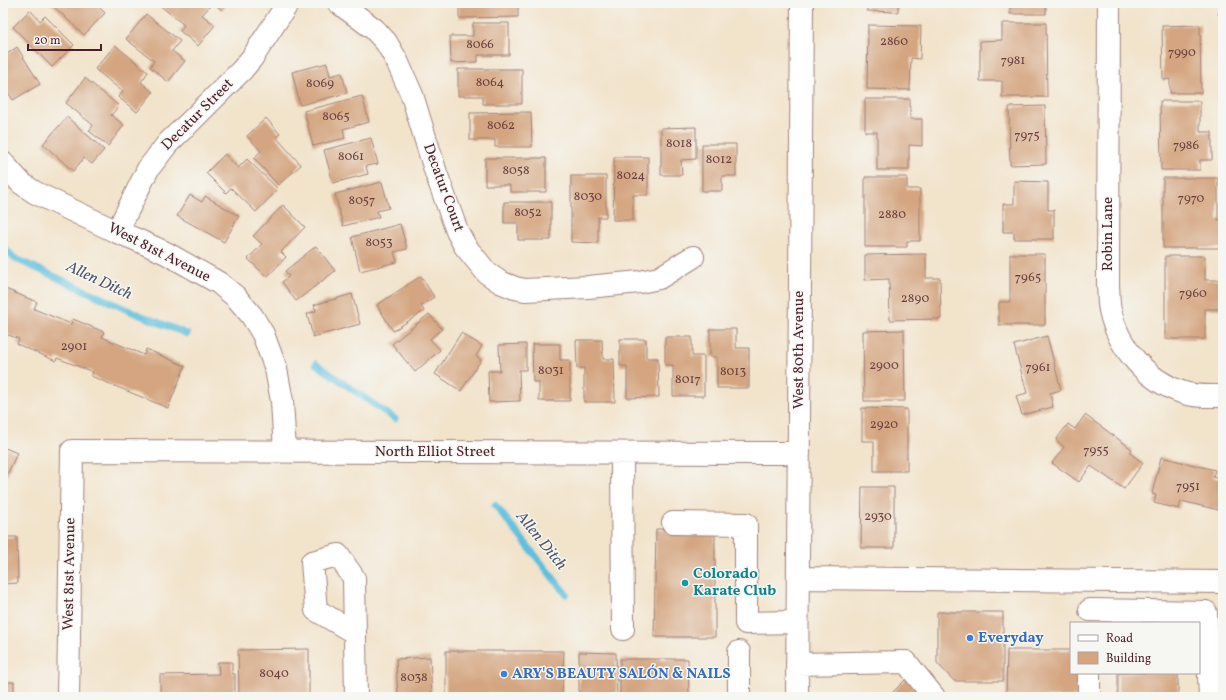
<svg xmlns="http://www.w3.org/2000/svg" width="1226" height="700" font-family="Vollkorn,serif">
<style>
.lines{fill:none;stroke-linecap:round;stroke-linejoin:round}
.stream{stroke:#5ebfdd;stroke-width:7}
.building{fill:#d4a580}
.minor-casing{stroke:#9e817b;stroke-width:24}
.minor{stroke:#fff;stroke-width:22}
.culture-dot{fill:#0f9aa8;stroke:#f6f6f2;stroke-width:1.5}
.shop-dot{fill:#3f7fe0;stroke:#f6f6f2;stroke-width:1.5}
.labels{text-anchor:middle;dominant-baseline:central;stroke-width:3;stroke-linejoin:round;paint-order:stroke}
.number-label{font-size:13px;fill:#6c4040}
.street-label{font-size:15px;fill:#4a1f2b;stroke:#f6f6f2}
.culture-label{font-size:15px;font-weight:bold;fill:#0d838f;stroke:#f6f6f2;text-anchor:start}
.shop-label{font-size:15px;font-weight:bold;fill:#366cbe;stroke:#f6f6f2;text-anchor:start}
.water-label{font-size:16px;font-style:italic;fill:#515769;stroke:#f6f6f2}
</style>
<rect width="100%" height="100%" fill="#f6f6f2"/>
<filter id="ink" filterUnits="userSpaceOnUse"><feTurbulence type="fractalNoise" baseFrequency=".025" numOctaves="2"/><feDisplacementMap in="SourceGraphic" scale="8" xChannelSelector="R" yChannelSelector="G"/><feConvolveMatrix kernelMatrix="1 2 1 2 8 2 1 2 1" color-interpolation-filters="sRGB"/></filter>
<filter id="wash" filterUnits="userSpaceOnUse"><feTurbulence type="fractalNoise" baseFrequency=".012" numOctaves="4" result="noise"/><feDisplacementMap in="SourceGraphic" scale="16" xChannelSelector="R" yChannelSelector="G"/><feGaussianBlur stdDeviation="0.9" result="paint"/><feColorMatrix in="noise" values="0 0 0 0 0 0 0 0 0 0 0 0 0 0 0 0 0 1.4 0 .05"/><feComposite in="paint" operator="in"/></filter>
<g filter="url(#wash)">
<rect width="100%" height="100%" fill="#f2e3cb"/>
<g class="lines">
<!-- stream -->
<path class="stream" d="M 3,246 L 14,258 L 130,311 L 187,334
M 316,364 L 395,419
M 495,505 L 566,594"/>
</g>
<g id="blocks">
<!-- building -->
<path class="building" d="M 50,3 L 95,3 L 105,13 L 84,35 Z
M 157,3 L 206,3 L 210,6 L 202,15 L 215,25 L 198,46 L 180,31 L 184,25 Z
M 213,3 L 228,3 L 222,10 Z
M 459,3 L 518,3 L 518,17 L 459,18 Z
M 867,3 L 898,3 L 898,12 L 867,11 Z
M 1010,3 L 1046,3 L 1046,14 L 1010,14 Z
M 1223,7 L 1223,18 L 1218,14 Z
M 30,10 L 40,21 L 45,16 L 74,45 L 52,67 L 13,27 Z
M 146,14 L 180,41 L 172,51 L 185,61 L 168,82 L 150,67 L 154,61 L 126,39 Z
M 473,23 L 509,23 L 509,55 L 478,55 L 478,62 L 451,63 L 450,36 L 473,36 Z
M 1002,23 L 1046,23 L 1047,97 L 1002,97 L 1002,81 L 980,81 L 980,41 L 1002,40 Z
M 868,25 L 921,26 L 920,59 L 911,58 L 910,90 L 867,89 Z
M 1200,25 L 1201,93 L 1170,93 L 1170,79 L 1163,80 L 1162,26 Z
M 115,45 L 148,72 L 141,82 L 153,92 L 137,112 L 118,97 L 123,92 L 95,69 Z
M 17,47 L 40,84 L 13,100 L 3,84 L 3,48 L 7,54 Z
M 327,63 L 330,76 L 342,73 L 347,93 L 300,105 L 292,72 Z
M 458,69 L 522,69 L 522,104 L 483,104 L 483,96 L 458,96 Z
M 85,78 L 119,106 L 111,115 L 124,125 L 108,146 L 89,131 L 93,125 L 66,103 Z
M 362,96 L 369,122 L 343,129 L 345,138 L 313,146 L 304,111 Z
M 865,99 L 910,99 L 910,119 L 922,119 L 922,146 L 909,145 L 909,170 L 877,170 L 877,132 L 865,132 Z
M 1160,101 L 1200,101 L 1200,132 L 1212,132 L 1212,160 L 1200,160 L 1200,170 L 1161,170 Z
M 1045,106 L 1046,164 L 1010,165 L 1009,107 Z
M 531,112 L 532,147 L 495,147 L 495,140 L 470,140 L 470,113 Z
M 67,117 L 104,150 L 92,164 L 84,158 L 73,171 L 43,144 Z
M 266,118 L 280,134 L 276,137 L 301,165 L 278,185 L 254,158 L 261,151 L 247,136 Z
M 696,127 L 696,159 L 681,160 L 682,175 L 661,175 L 661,128 Z
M 371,138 L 378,164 L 366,166 L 368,174 L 333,183 L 324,150 Z
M 702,144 L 736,144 L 736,176 L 722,176 L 722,191 L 702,191 Z
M 225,154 L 238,168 L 247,159 L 278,189 L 256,212 L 231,188 L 226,193 L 206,173 Z
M 614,157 L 648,157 L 648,195 L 633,195 L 633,220 L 613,220 Z
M 485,158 L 546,158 L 546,192 L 510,192 L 510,185 L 485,185 Z
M 571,176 L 606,176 L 606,217 L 598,217 L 598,243 L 571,242 Z
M 865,177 L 907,177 L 907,189 L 920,189 L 920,241 L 907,241 L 907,247 L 865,247 Z
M 1163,178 L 1218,178 L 1218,220 L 1223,220 L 1223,248 L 1163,248 Z
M 1014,181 L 1048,182 L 1048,210 L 1054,210 L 1054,239 L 1014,239 L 1014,232 L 1003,232 L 1003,204 L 1014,204 Z
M 382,182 L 389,208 L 377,211 L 379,217 L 343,226 L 335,194 Z
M 190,195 L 202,202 L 205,196 L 239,216 L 224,242 L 177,216 Z
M 504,202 L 551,202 L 551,240 L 518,240 L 518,223 L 504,223 Z
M 283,205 L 305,227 L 281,252 L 286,257 L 267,277 L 248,259 L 262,244 L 253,236 Z
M 400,224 L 407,249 L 394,252 L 397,262 L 360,271 L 352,237 Z
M 316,246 L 335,271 L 296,301 L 282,282 L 289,276 L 285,271 Z
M 926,254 L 926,278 L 940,278 L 941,319 L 890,320 L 889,279 L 865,280 L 865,255 Z
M 1010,254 L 1045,254 L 1045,325 L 999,325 L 999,302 L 1010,302 Z
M 1165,256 L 1205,256 L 1205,280 L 1220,280 L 1220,309 L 1205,309 L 1205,339 L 1165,339 Z
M 421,276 L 434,297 L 421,306 L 424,311 L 393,331 L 377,305 Z
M 3,288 L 37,302 L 34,309 L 71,324 L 73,319 L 104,332 L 102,337 L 144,355 L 146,349 L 185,366 L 168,408 L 91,376 L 93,372 L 57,358 L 56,361 L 17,344 L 19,339 L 3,333 Z
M 352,294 L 360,324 L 313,337 L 307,314 L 316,311 L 314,305 Z
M 429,314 L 442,329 L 430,339 L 440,350 L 415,372 L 392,344 Z
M 710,329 L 736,329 L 736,348 L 749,348 L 749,388 L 717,388 L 717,357 L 710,357 Z
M 904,330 L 905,401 L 864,401 L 863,331 Z
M 461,333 L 482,346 L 476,356 L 481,360 L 461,391 L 435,374 Z
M 1047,336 L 1061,390 L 1050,393 L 1053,407 L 1022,415 L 1016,396 L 1027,393 L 1014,345 Z
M 665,337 L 692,337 L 692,356 L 704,356 L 704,396 L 673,396 L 673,365 L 665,365 Z
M 620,339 L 646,339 L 646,358 L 658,358 L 659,397 L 627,398 L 627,366 L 620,366 Z
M 576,340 L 602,340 L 603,359 L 614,359 L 615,402 L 584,402 L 584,368 L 577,368 Z
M 526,344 L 526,370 L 519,370 L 520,401 L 489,402 L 488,371 L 500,371 L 499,345 Z
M 532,344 L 560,344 L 560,360 L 570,360 L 570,401 L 539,401 L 539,382 L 533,382 Z
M 862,408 L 907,409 L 907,471 L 874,471 L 874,441 L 862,441 Z
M 1085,415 L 1132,449 L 1130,453 L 1143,463 L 1124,489 L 1091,466 L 1079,482 L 1052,463 L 1064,447 L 1056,440 L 1068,424 L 1075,429 Z
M 3,447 L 17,453 L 3,484 Z
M 1161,457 L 1215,470 L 1213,477 L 1223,480 L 1223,511 L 1181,501 L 1179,509 L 1154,503 L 1156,495 L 1152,494 Z
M 862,487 L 894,487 L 894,548 L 861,548 Z
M 656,529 L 715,530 L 715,637 L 654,637 Z
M 3,537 L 17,537 L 18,583 L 3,584 Z
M 937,612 L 1003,612 L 1003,681 L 954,681 L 937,663 Z
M 309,649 L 309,697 L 239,697 L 238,650 Z
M 1007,650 L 1071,650 L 1071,673 L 1080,673 L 1080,697 L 1006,697 Z
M 446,651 L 564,651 L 562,697 L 446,697 Z
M 579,652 L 616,653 L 617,697 L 579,697 Z
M 430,657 L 432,697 L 398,697 L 396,659 Z
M 620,659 L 688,659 L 689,697 L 620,697 Z
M 218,662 L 232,662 L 232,674 L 235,674 L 235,697 L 160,697 L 160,675 L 219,674 Z
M 1118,673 L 1178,673 L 1178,697 L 1118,697 Z
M 910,675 L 931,697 L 888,697 Z
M 3,682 L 14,682 L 14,697 L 3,697 Z"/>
</g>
</g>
<g filter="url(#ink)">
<use href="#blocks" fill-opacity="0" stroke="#9e817b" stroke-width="1"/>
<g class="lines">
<defs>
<path id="minor" d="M 339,3 L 374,29 L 386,42 L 397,61 L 412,95 L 436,173 L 457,231 L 465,246 L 487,273 L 500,282 L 515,288 L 525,290 L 588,287 L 640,282 L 659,278 L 693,257
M 1109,3 L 1108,286 C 1109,294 1108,302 1110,310 C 1118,348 1147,381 1184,393 C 1196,397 1210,396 1223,396
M 3,163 L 21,183 L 34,192 L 117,232 L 135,239 L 166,253 L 219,283 L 236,297 L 252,316 L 263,334 L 276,369 L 282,401 L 285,451
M 117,232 L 148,169 L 168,143 L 191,121 L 242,70 L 252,58 L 288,3
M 622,453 L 623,629
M 673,523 L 746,524 L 746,623 L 797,622
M 798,578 L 1223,582
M 1090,610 L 1206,612 L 1210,697
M 355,633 L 316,610 L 312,562 L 338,555 L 354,578 L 356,697
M 739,652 L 739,697
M 797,664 L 906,662 L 934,697
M 68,697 L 72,451 L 799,453
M 797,697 L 802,3
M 1089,697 L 1089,673"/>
</defs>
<!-- minor casing -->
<use href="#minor" class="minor-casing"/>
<!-- minor -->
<use href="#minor" class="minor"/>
</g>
</g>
<!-- markers -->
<circle class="culture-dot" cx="685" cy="583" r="4"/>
<g class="shop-dot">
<circle cx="970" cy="638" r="4"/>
<circle cx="504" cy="674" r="4"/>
</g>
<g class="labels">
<!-- number labels -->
<g class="number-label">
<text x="894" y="42">2860</text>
<text x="480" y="45">8066</text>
<text x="1182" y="53">7990</text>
<text x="1013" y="61">7981</text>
<text x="490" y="83">8064</text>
<text x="320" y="84">8069</text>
<text x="336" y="117">8065</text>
<text x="501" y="126">8062</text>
<text x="1027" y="136">7975</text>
<text x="679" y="144">8018</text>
<text x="1186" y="146">7986</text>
<text x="351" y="157">8061</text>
<text x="719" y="160">8012</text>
<text x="516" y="171">8058</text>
<text x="631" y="176">8024</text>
<text x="588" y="197">8030</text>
<text x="1191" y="199">7970</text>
<text x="362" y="201">8057</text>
<text x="528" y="213">8052</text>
<text x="892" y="215">2880</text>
<text x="379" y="243">8053</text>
<text x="1028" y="278">7965</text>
<text x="1193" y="294">7960</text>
<text x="915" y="299">2890</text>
<text x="74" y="347">2901</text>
<text x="884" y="366">2900</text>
<text x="1038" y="368">7961</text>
<text x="551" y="371">8031</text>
<text x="733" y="372">8013</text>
<text x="688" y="380">8017</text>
<text x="884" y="425">2920</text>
<text x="1096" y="451">7955</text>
<text x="1188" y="487">7951</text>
<text x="878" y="517">2930</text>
<text x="274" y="674">8040</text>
<text x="414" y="678">8038</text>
</g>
<!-- street labels -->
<g class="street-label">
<text transform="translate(198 115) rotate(-45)">Decatur Street</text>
<text transform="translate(443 188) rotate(70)">Decatur Court</text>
<text transform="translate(1108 234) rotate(-90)">Robin Lane</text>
<text transform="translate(159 253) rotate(27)">West 81st Avenue</text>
<text transform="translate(799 350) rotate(-90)">West 80th Avenue</text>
<text x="435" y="452">North Elliot Street</text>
<text transform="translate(70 574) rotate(-89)">West 81st Avenue</text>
</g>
<!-- culture labels -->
<g class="culture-label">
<text x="693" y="574">Colorado<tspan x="693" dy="17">Karate Club</tspan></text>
</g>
<!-- shop labels -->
<g class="shop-label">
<text x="978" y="638">Everyday</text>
<text x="512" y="674">ARY'S BEAUTY SALÓN &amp; NAILS</text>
</g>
<!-- water labels -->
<g class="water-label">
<text transform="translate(99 281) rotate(25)">Allen Ditch</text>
<text transform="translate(541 541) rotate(51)">Allen Ditch</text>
</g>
</g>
<!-- margin -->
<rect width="1226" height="700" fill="none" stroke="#f6f6f2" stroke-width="16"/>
<!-- legend -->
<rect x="1070" y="622" width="130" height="52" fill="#f6f6f2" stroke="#b1a0a2"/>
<rect x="1078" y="635" width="20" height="6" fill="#ffffff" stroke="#b1a0a2"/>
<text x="1106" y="642" font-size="12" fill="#4a1f2b">Road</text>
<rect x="1078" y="652" width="20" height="12" fill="#d4a580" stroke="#b1a0a2"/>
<text x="1106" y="662" font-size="12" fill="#4a1f2b">Building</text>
<!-- scale -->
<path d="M28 44v6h73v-6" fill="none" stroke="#4a1f2b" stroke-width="2"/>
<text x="34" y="44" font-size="12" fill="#4a1f2b" stroke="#f6f6f2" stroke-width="3" paint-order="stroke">20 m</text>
</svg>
